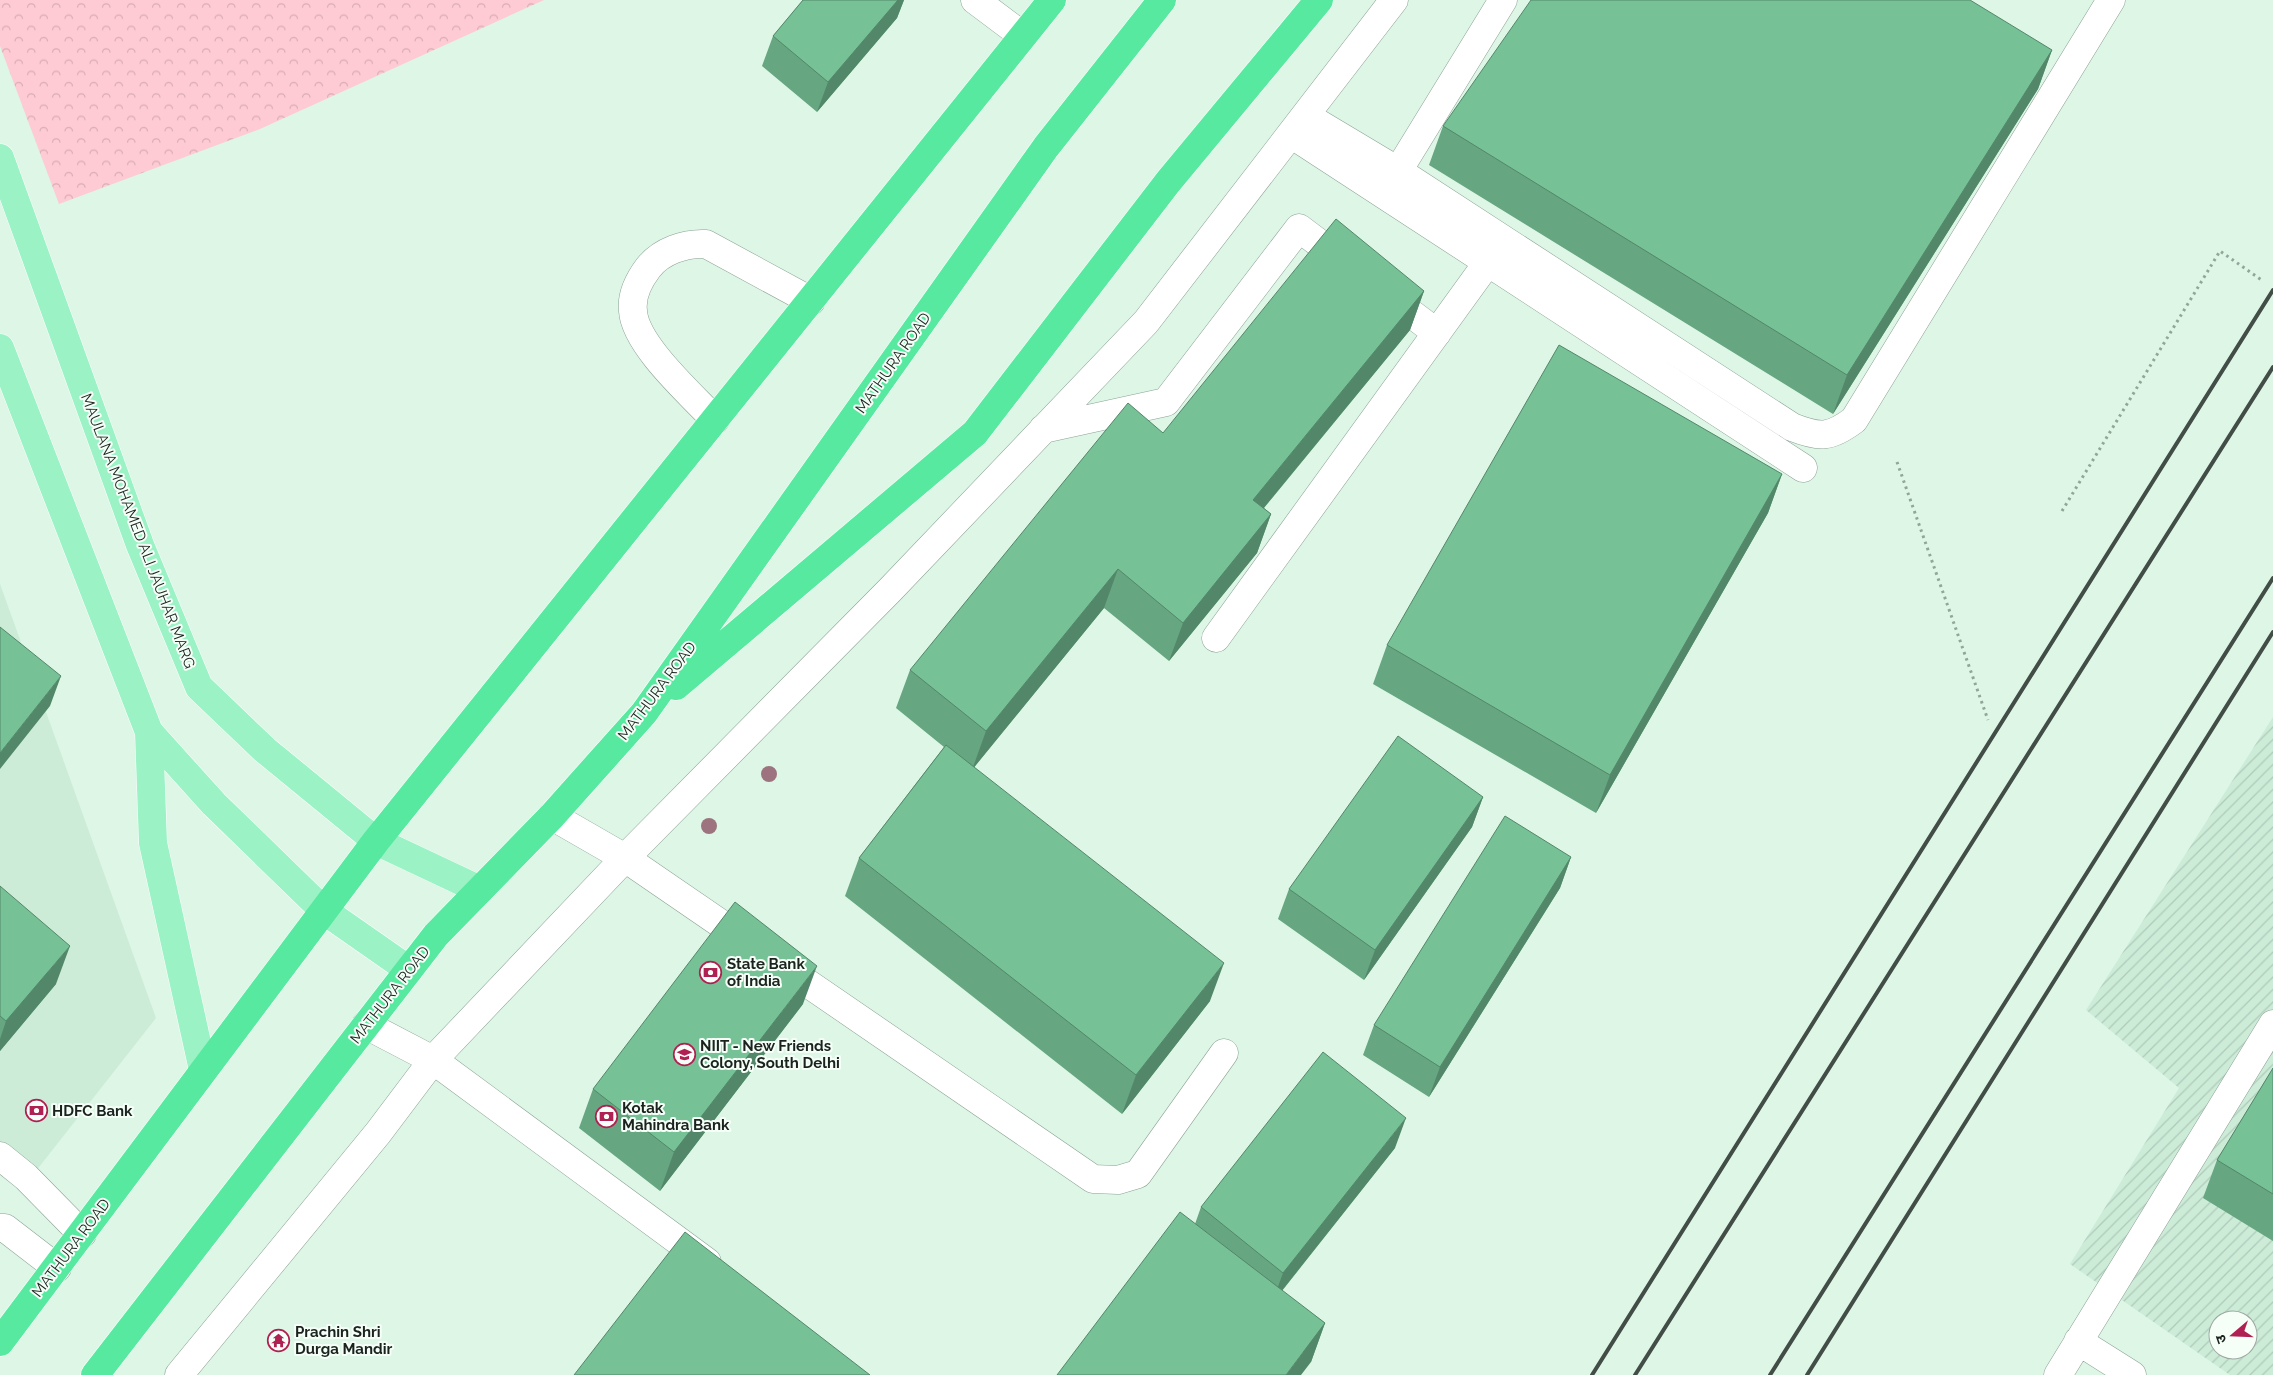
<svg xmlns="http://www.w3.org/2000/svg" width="2273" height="1375" font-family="Raleway,'Noto Sans Devanagari',sans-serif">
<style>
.built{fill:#ccecd8}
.industrial{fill:url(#industrial-furrows);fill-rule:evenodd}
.park{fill:url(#park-crowns)}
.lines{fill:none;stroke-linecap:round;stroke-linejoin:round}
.minor-casing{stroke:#8ca294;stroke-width:29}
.major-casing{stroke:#fff;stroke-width:29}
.highway-casing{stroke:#fff;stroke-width:29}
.path{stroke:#92a599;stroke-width:3;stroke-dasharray:2.5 4;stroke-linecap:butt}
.minor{stroke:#fff;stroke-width:28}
.major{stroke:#9af2c5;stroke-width:28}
.highway{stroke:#56e99f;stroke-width:28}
.rail{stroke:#414d46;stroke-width:4}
.tree{fill:#9c737f}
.wall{fill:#66a681}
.shaded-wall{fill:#538769}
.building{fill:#77c196;stroke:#538769}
.labels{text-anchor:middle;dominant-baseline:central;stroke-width:4;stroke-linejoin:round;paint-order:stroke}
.street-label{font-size:15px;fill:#1a231e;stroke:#f5fff8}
.poi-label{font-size:15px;font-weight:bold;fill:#1a231e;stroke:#f5fff8;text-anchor:start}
</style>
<defs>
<pattern id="industrial-furrows" width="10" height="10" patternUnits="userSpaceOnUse" patternTransform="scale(1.25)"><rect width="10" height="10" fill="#ccecd8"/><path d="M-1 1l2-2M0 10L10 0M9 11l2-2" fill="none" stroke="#afcab9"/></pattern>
<pattern id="park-crowns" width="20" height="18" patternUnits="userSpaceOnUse" patternTransform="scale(1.25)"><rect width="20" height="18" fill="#fecad3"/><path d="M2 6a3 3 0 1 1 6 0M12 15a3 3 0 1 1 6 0" fill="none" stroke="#d9adb5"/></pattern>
</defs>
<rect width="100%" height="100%" fill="#ddf6e6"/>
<!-- built -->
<path class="built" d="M 0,584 L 156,1018 L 32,1176 L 0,1150 Z"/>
<!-- industrial -->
<path class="industrial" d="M 2273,717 L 2273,1375 L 2230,1375 L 2070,1264 L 2179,1088 L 2086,1010 ZM 2218,1320 L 2248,1320 L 2248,1350 L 2218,1350 Z"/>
<!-- park -->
<path class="park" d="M 0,0 L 544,0 L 260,129 L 59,204 L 0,46 Z"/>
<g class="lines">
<defs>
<path id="minor" d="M 975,0 L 1023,36
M 1306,116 L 1398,171 L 1503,0
M 1291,134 L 1803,468
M 1398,171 L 1792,427 C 1820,438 1830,438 1854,420 L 2111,0
M 1384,293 L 1437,333
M 715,420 C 692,395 635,345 633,311 C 631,295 639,280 648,268 C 661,251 685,243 706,244 L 811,301
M 1043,429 L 1166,402 L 1299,228 L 1348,265
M 1216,638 L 1488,262
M 552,816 L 625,858 L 1093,1179 L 1118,1180 L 1138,1174 L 1224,1053
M 366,1025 L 433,1060 L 707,1262
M 0,1156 L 26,1177 L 82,1234
M 0,1228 L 5,1228 L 57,1268
M 2078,1341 L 2132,1375
M 179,1375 L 378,1133 L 433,1060 L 625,858 L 890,590 L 1146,322 L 1394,0
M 2058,1375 L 2273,1024"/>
<path id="major" d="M 0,158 L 140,545 L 199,687 L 265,750 L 376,841 L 480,890
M 0,348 L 149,732 L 214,804 L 323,910 L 409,970
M 149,732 L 153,843 L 203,1070"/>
<path id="highway" d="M 676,686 L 975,433 L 1168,182 L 1319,0
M 0,1342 L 376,841 L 1052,0
M 95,1375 L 436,935 L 552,816 L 644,713 L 1046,147 L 1162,0"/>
</defs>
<!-- minor casing -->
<use href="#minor" class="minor-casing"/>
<!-- major casing -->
<use href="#major" class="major-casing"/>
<!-- highway casing -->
<use href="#highway" class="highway-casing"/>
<!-- path -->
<path class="path" d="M 1897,462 L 1988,720
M 2062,511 L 2220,251 L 2263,281"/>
<!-- minor -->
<use href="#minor" class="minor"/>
<!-- major -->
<use href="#major" class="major"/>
<!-- highway -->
<use href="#highway" class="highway"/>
<!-- rail -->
<path class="rail" d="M 1592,1375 L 2273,290
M 1635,1375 L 2273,367
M 1770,1375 L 2273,578
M 1807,1375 L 2273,632"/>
</g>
<!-- trees -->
<g class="tree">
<circle cx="769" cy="774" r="8"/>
<circle cx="709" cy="826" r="8"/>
</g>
<!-- wall -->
<path class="wall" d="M 803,0 L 904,0 L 897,18 L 817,112 L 762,66 L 773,36 Z
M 2052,50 L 2038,89 L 1833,414 L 1429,165 L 1443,126 Z
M 1424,291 L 1410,330 L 1264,508 L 1271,514 L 1257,553 L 1169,661 L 1104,608 L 974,767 L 1210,1001 L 1122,1114 L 845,896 L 859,858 L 944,747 L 896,708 L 910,670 L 1163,433 Z
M 1782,474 L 1768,513 L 1596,813 L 1373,684 L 1387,645 Z
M 1483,797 L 1472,827 L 1364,980 L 1278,919 L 1289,889 Z
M 1571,857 L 1560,888 L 1429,1097 L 1363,1055 L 1374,1025 Z
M 0,886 L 56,984 L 0,1051 Z
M 803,1004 L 660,1191 L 579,1128 L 593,1089 Z
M 2273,1068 L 2273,1241 L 2203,1198 L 2217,1160 Z
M 1395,1148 L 1282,1291 L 1325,1323 L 1311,1362 L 1195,1224 L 1201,1207 Z"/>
<!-- shaded-wall -->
<path class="shaded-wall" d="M 898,0 L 904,0 L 897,18 L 817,112 L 828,82 Z
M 2052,50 L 2038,89 L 1833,414 L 1847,375 Z
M 1424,291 L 1410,330 L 1239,538 L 1253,500 Z
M 1782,474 L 1768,513 L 1596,813 L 1610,775 Z
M 1271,514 L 1257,553 L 1169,661 L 1183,623 Z
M 1118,569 L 1104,608 L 972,770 L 986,731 Z
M 61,676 L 50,706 L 0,769 L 0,753 Z
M 1483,797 L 1472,827 L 1364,980 L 1375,950 Z
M 1571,857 L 1560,888 L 1429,1097 L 1440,1067 Z
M 70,946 L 56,984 L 0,1051 L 0,1039 L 6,1021 Z
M 1224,963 L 1210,1001 L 1122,1114 L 1136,1075 Z
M 817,966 L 803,1004 L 660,1191 L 674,1152 Z
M 1406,1118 L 1395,1148 L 1272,1303 L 1283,1273 Z
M 1325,1323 L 1311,1362 L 1301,1375 L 1286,1375 Z"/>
<!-- building -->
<path class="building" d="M 803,0 L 898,0 L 828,82 L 773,36 Z
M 1531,0 L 1970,0 L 2052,50 L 1847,375 L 1443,126 Z
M 1336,219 L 1424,291 L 1253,500 L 1271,514 L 1183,623 L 1118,569 L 986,731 L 910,670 L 1128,403 L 1163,433 Z
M 1559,345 L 1782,474 L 1610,775 L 1387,645 Z
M 0,627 L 61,676 L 0,753 Z
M 1398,736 L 1483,797 L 1375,950 L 1289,889 Z
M 946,745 L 1224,963 L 1136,1075 L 859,858 Z
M 1505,816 L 1571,857 L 1440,1067 L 1374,1025 Z
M 0,886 L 70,946 L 6,1021 L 0,1016 Z
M 735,902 L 817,966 L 674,1152 L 593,1089 Z
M 1323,1052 L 1406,1118 L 1283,1273 L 1201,1207 Z
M 2273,1068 L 2273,1194 L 2217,1160 Z
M 1180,1212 L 1325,1323 L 1286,1375 L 1057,1375 Z
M 685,1232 L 870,1375 L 574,1375 Z"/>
<!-- icons -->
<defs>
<symbol id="bank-ring" viewBox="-11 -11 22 22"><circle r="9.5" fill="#f5fff8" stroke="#b12052" stroke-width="1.5"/><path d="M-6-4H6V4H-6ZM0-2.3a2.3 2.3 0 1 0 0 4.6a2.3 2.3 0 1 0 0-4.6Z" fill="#b12052"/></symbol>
<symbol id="school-ring" viewBox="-11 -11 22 22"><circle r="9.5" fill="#f5fff8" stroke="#b12052" stroke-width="1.5"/><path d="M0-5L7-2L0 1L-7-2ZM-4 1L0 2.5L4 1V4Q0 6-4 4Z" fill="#b12052"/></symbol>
<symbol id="temple-ring" viewBox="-11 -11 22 22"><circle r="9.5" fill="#f5fff8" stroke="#b12052" stroke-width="1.5"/><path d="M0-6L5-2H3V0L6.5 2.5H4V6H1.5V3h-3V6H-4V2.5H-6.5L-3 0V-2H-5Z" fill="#b12052"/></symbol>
</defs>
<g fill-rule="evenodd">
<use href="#bank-ring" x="698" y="960" width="25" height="25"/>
<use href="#school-ring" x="672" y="1042" width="25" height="25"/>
<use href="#bank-ring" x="24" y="1098" width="25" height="25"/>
<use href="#bank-ring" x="594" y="1104" width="25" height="25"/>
<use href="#temple-ring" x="266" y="1328" width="25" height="25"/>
</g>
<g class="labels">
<!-- street labels -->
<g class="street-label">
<text transform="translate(893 363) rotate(-55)">MATHURA ROAD</text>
<text transform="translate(138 531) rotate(69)">MAULANA MOHAMED ALI JAUHAR MARG</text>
<text transform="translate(657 691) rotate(-53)">MATHURA ROAD</text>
<text transform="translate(390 995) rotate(-52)">MATHURA ROAD</text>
<text transform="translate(71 1248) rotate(-53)">MATHURA ROAD</text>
</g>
<!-- poi labels -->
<g class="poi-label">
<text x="727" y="964">State Bank<tspan x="727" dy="17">of India</tspan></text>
<text x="700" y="1046">NIIT - New Friends<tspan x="700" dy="17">Colony, South Delhi</tspan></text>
<text x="622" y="1108">Kotak<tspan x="622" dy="17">Mahindra Bank</tspan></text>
<text x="52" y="1111">HDFC Bank</text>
<text x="295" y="1332">Prachin Shri<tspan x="295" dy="17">Durga Mandir</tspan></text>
</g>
</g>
<!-- north arrow -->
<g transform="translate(2233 1335) rotate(251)"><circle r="24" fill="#f5fff8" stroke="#9da7a1"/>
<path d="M0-4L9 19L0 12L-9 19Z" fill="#b12052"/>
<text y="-8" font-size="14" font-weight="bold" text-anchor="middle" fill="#1a231e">उ</text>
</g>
</svg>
